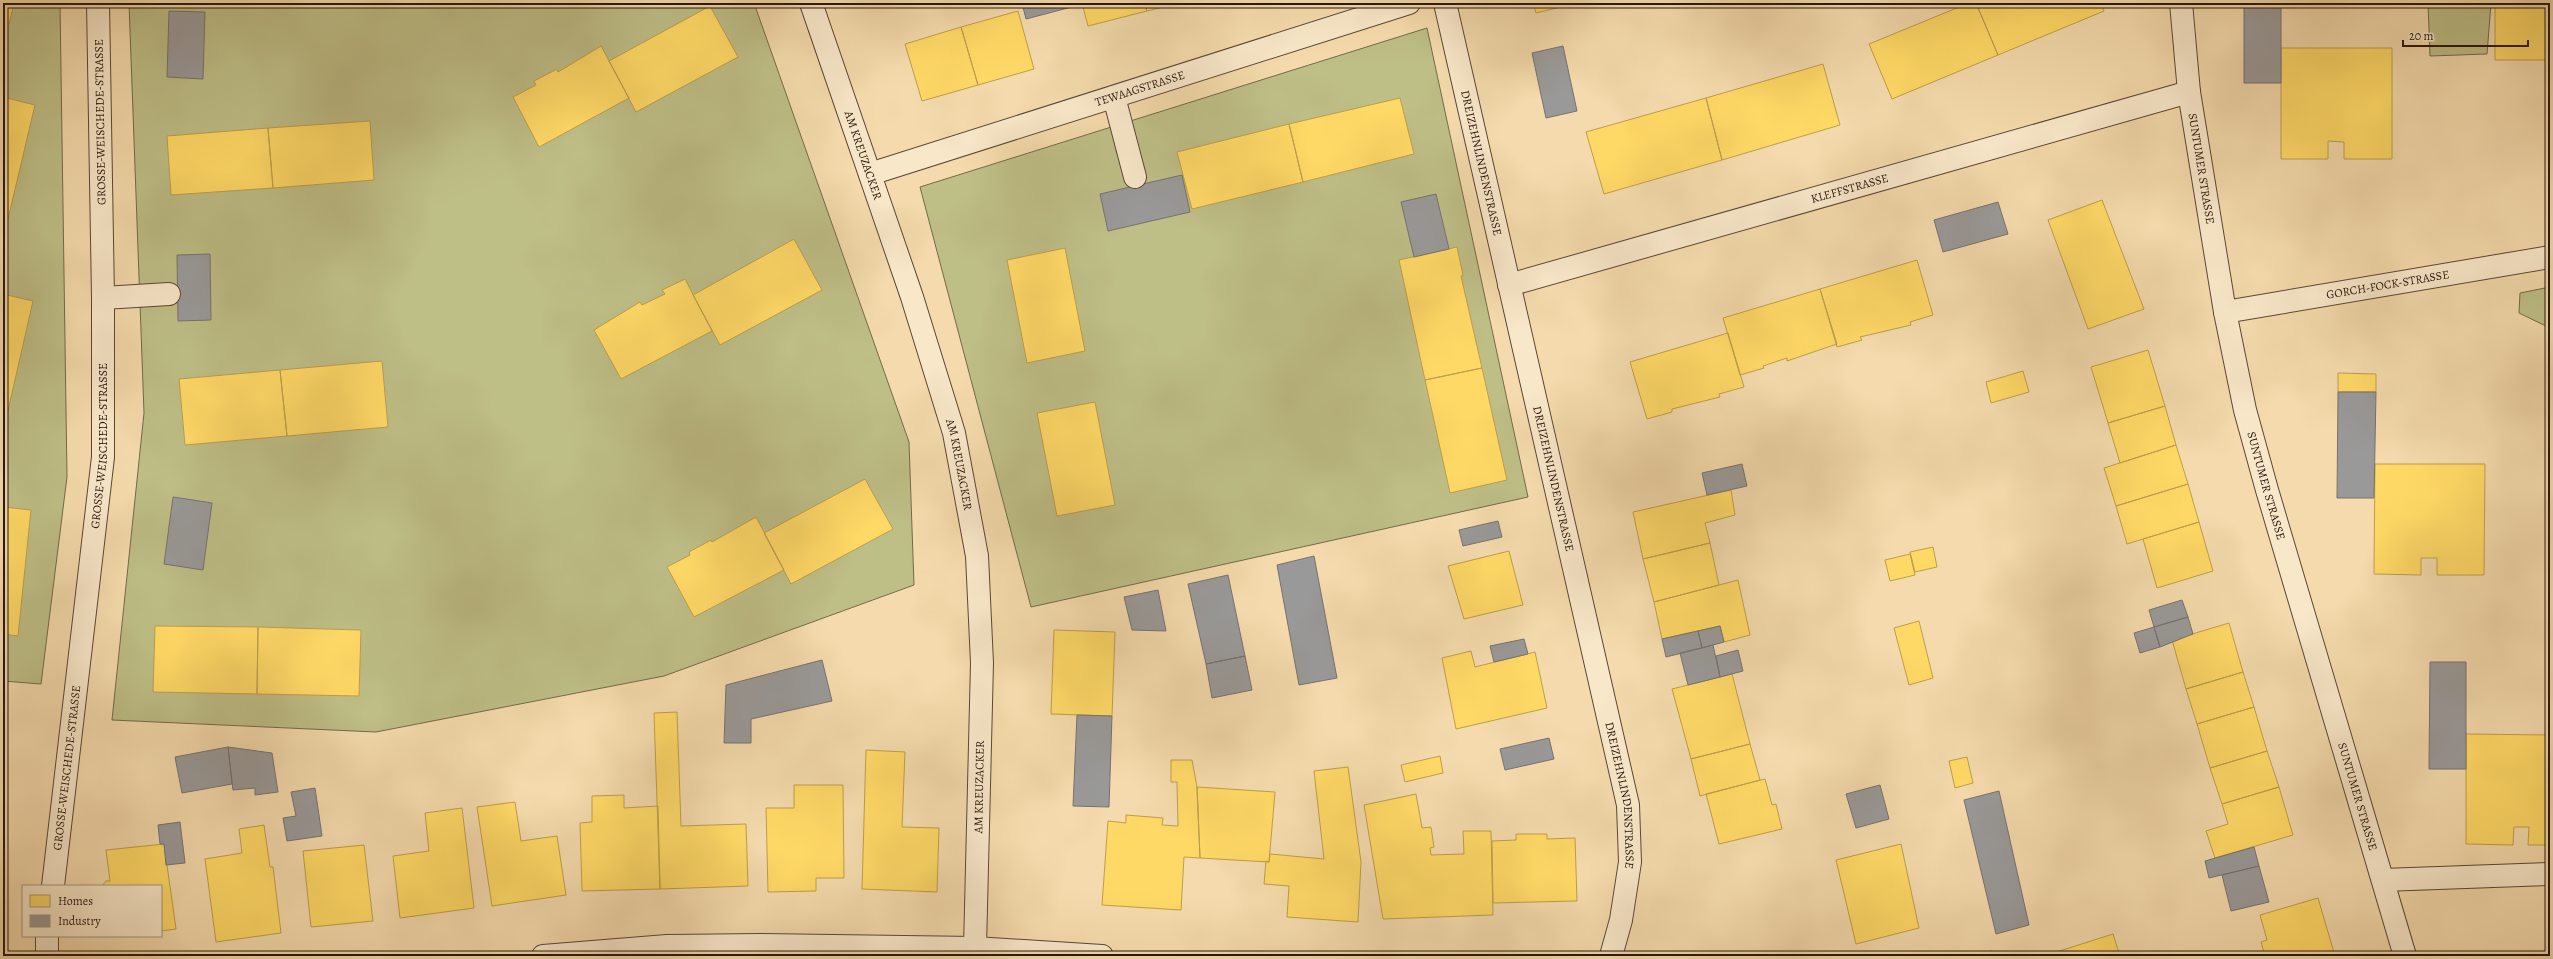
<svg xmlns="http://www.w3.org/2000/svg" width="2553" height="959" font-family="Alegreya,serif">
<style>
.green{fill:#bebe87;stroke:#736a4a}
.homes{fill:#ffd966;stroke:#be9e4b}
.industry{fill:#999;stroke:#77726f}
.lines{fill:none;stroke-linecap:round;stroke-linejoin:round}
.lane-casing{stroke:#5b4735;stroke-width:24}
.street-casing{stroke:#5b4735;stroke-width:24}
.lane{stroke:#f8e7c9;stroke-width:22}
.street{stroke:#f8e7c9;stroke-width:22}
.labels{text-anchor:middle;dominant-baseline:central;stroke-width:4;stroke-linejoin:round;paint-order:stroke}
.street-label{font-size:12px;fill:#28160d;stroke:#f8e7c9}
</style>
<rect width="100%" height="100%" fill="#f4daac"/>
<filter id="stains"><feTurbulence type="fractalNoise" baseFrequency=".005" numOctaves="4"/><feColorMatrix values="0 0 0 0 .2 0 0 0 0 .09 0 0 0 0 .02 0 0 0 .5 -.17"/></filter>
<radialGradient id="worn" r=".72"><stop offset=".6" stop-color="#630" stop-opacity="0"/><stop offset="1" stop-color="#630" stop-opacity=".3"/></radialGradient>
<!-- green -->
<path class="green" d="M 3,3 L 60,3 L 67,477 L 41,684 L 3,681 Z
M 129,3 L 754,3 L 909,442 L 914,585 L 664,676 L 376,732 L 112,720 L 144,413 Z
M 2428,3 L 2491,3 L 2487,54 L 2430,56 Z
M 1427,28 L 1528,497 L 1031,607 L 920,187 Z
M 2550,287 L 2550,328 L 2519,313 L 2520,293 Z"/>
<!-- homes -->
<path class="homes" d="M 3,3 L 14,3 L 9,24 L 3,23 Z
M 1082,3 L 1144,3 L 1147,11 L 1088,26 Z
M 1144,3 L 1180,3 L 1147,11 Z
M 1533,3 L 1577,3 L 1536,13 Z
M 1969,3 L 1976,3 L 1998,55 L 1892,99 L 1869,44 Z
M 1976,3 L 2101,3 L 2104,11 L 1998,55 Z
M 2495,3 L 2550,3 L 2550,60 L 2495,60 Z
M 710,6 L 738,57 L 636,112 L 609,61 Z
M 1018,11 L 1034,69 L 978,85 L 961,27 Z
M 961,27 L 978,85 L 922,101 L 905,44 Z
M 601,46 L 629,98 L 539,147 L 513,97 L 536,85 L 534,81 L 557,69 L 558,72 Z
M 2281,48 L 2392,48 L 2392,159 L 2344,159 L 2344,142 L 2328,141 L 2328,159 L 2281,159 Z
M 1823,64 L 1840,125 L 1722,160 L 1706,98 Z
M 3,97 L 35,105 L 8,219 L 3,218 Z
M 1400,98 L 1414,154 L 1303,182 L 1289,124 Z
M 1706,98 L 1722,160 L 1604,194 L 1586,132 Z
M 370,121 L 374,180 L 273,188 L 268,128 Z
M 1289,124 L 1303,182 L 1192,209 L 1177,152 Z
M 268,128 L 273,188 L 171,195 L 167,136 Z
M 2102,200 L 2144,309 L 2088,329 L 2048,220 Z
M 794,239 L 822,290 L 720,345 L 693,295 Z
M 1457,247 L 1463,275 L 1461,276 L 1482,368 L 1425,380 L 1399,260 Z
M 1065,248 L 1085,351 L 1027,363 L 1007,260 Z
M 1917,260 L 1933,315 L 1910,322 L 1911,325 L 1860,337 L 1862,340 L 1837,347 L 1820,289 Z
M 685,279 L 712,331 L 621,379 L 594,330 L 640,302 L 642,305 L 665,294 L 662,290 Z
M 1820,289 L 1837,344 L 1787,361 L 1787,358 L 1763,366 L 1764,368 L 1740,375 L 1723,318 Z
M 3,294 L 33,301 L 7,415 L 3,414 Z
M 1728,333 L 1744,387 L 1719,394 L 1720,397 L 1672,409 L 1672,412 L 1647,419 L 1630,362 Z
M 2148,350 L 2165,406 L 2108,423 L 2091,367 Z
M 382,361 L 388,427 L 287,436 L 280,370 Z
M 1482,368 L 1507,480 L 1450,493 L 1425,380 Z
M 280,370 L 287,436 L 185,445 L 179,379 Z
M 2023,371 L 2029,392 L 1991,403 L 1986,382 Z
M 2338,373 L 2376,374 L 2376,392 L 2338,392 Z
M 1095,402 L 1115,505 L 1057,516 L 1037,413 Z
M 2165,406 L 2176,445 L 2120,463 L 2108,423 Z
M 2176,445 L 2188,484 L 2116,506 L 2104,468 Z
M 2375,464 L 2485,464 L 2484,575 L 2437,575 L 2437,558 L 2421,558 L 2421,575 L 2374,574 Z
M 865,479 L 893,529 L 791,584 L 764,533 Z
M 2188,484 L 2199,522 L 2127,544 L 2116,506 Z
M 1731,490 L 1735,515 L 1705,523 L 1710,543 L 1643,559 L 1633,512 Z
M 3,507 L 31,510 L 18,636 L 3,634 Z
M 756,517 L 784,570 L 694,617 L 667,567 L 690,555 L 689,552 L 711,540 L 712,542 Z
M 2199,522 L 2213,571 L 2157,588 L 2143,539 Z
M 1710,543 L 1719,585 L 1654,602 L 1643,559 Z
M 1933,547 L 1937,567 L 1915,572 L 1910,552 Z
M 1509,551 L 1523,605 L 1464,619 L 1448,566 Z
M 1910,554 L 1915,575 L 1890,581 L 1885,560 Z
M 1738,580 L 1750,635 L 1724,642 L 1720,626 L 1662,639 L 1654,602 Z
M 1919,621 L 1933,678 L 1909,685 L 1894,628 Z
M 2229,623 L 2243,672 L 2186,689 L 2172,640 Z
M 155,626 L 258,627 L 257,694 L 153,692 Z
M 258,627 L 361,630 L 359,696 L 257,694 Z
M 1054,630 L 1115,632 L 1112,716 L 1051,714 Z
M 1471,651 L 1475,667 L 1535,652 L 1547,708 L 1456,729 L 1442,658 Z
M 2243,672 L 2254,707 L 2197,724 L 2186,689 Z
M 1732,674 L 1750,744 L 1691,759 L 1672,689 Z
M 2254,707 L 2267,751 L 2210,768 L 2197,724 Z
M 677,712 L 681,826 L 746,824 L 748,886 L 660,889 L 654,713 Z
M 2466,734 L 2550,735 L 2550,845 L 2528,845 L 2529,827 L 2514,827 L 2513,845 L 2466,844 Z
M 1750,744 L 1760,780 L 1700,796 L 1691,759 Z
M 866,750 L 905,752 L 902,827 L 939,828 L 937,892 L 862,889 Z
M 2267,751 L 2279,787 L 2222,804 L 2210,768 Z
M 1440,756 L 1443,773 L 1405,782 L 1401,765 Z
M 1967,757 L 1973,783 L 1955,788 L 1949,761 Z
M 1171,760 L 1192,760 L 1197,787 L 1200,858 L 1184,857 L 1181,910 L 1102,905 L 1108,821 L 1126,823 L 1126,815 L 1163,818 L 1162,825 L 1178,826 L 1177,782 L 1171,782 Z
M 1348,767 L 1361,862 L 1358,922 L 1287,917 L 1289,886 L 1264,884 L 1266,861 L 1269,862 L 1270,854 L 1324,859 L 1314,771 Z
M 1765,779 L 1772,805 L 1776,804 L 1782,829 L 1719,844 L 1706,794 Z
M 794,785 L 843,785 L 844,878 L 816,878 L 816,891 L 768,892 L 766,808 L 794,808 Z
M 1197,787 L 1275,792 L 1269,862 L 1200,858 Z
M 2279,787 L 2293,835 L 2215,858 L 2206,831 L 2228,824 L 2222,804 Z
M 1416,794 L 1422,828 L 1431,827 L 1434,847 L 1430,848 L 1431,855 L 1464,854 L 1463,831 L 1491,831 L 1493,915 L 1383,919 L 1364,805 Z
M 624,795 L 624,808 L 658,806 L 660,889 L 582,891 L 580,823 L 592,822 L 592,796 Z
M 515,802 L 521,841 L 557,836 L 566,895 L 492,906 L 477,807 Z
M 462,808 L 474,908 L 400,918 L 393,856 L 429,851 L 425,813 Z
M 264,825 L 270,867 L 273,867 L 281,933 L 216,942 L 205,859 L 242,853 L 239,829 Z
M 1516,834 L 1547,834 L 1547,839 L 1575,838 L 1577,901 L 1493,903 L 1492,841 L 1516,840 Z
M 164,844 L 176,929 L 161,931 L 161,886 L 102,886 L 106,881 L 110,881 L 106,850 Z
M 1901,844 L 1919,928 L 1856,944 L 1836,860 Z
M 364,845 L 373,921 L 311,927 L 303,851 Z
M 2318,898 L 2335,956 L 2265,956 L 2261,942 L 2267,940 L 2260,915 Z
M 2113,934 L 2120,956 L 2047,956 L 2047,955 Z"/>
<!-- industry -->
<path class="industry" d="M 1022,3 L 1082,3 L 1083,4 L 1026,19 Z
M 2244,3 L 2281,3 L 2281,83 L 2244,83 Z
M 169,11 L 205,12 L 203,79 L 167,77 Z
M 1563,46 L 1577,111 L 1546,118 L 1532,53 Z
M 1182,175 L 1190,212 L 1108,231 L 1100,194 Z
M 1436,194 L 1449,249 L 1414,257 L 1401,202 Z
M 1998,202 L 2008,234 L 1943,252 L 1934,220 Z
M 210,254 L 211,320 L 178,321 L 177,255 Z
M 2338,392 L 2376,392 L 2374,498 L 2337,498 Z
M 1742,464 L 1747,486 L 1707,495 L 1702,473 Z
M 173,497 L 212,503 L 203,570 L 164,564 Z
M 1498,521 L 1502,537 L 1463,546 L 1459,530 Z
M 1314,556 L 1337,678 L 1299,685 L 1277,565 Z
M 1228,575 L 1245,656 L 1206,664 L 1188,584 Z
M 1158,590 L 1166,631 L 1132,630 L 1124,597 Z
M 2182,600 L 2188,617 L 2154,627 L 2149,610 Z
M 2188,617 L 2193,634 L 2160,647 L 2154,627 Z
M 1720,626 L 1724,642 L 1702,648 L 1698,631 Z
M 2154,627 L 2160,647 L 2140,653 L 2134,633 Z
M 1698,631 L 1702,648 L 1666,657 L 1662,639 Z
M 1524,639 L 1528,654 L 1494,662 L 1490,646 Z
M 1713,645 L 1720,677 L 1688,685 L 1680,653 Z
M 1738,650 L 1743,671 L 1720,677 L 1716,656 Z
M 1245,656 L 1252,690 L 1212,698 L 1206,664 Z
M 822,660 L 832,701 L 751,719 L 751,743 L 724,743 L 726,685 Z
M 2430,662 L 2466,662 L 2466,769 L 2429,769 Z
M 1077,715 L 1112,716 L 1109,807 L 1073,806 Z
M 1549,738 L 1554,759 L 1505,770 L 1500,749 Z
M 228,747 L 272,753 L 278,792 L 255,795 L 255,788 L 233,790 Z
M 228,747 L 232,784 L 182,793 L 175,757 Z
M 1880,785 L 1889,819 L 1856,828 L 1846,794 Z
M 315,788 L 322,836 L 287,841 L 283,818 L 296,816 L 291,792 Z
M 1999,791 L 2029,925 L 1996,934 L 1964,800 Z
M 180,822 L 185,863 L 166,865 L 164,844 L 160,844 L 158,825 Z
M 2254,847 L 2259,866 L 2209,878 L 2205,861 Z
M 2259,866 L 2269,902 L 2231,911 L 2222,875 Z
M 1992,951 L 1993,956 L 1976,956 L 1975,955 Z"/>
<g class="lines">
<defs>
<path id="lane" d="M 1114,97 L 1135,177
M 103,298 L 169,294
M 2383,880 L 2550,874"/>
<g id="street">
<path id="s1" d="M 811,3 L 912,297 L 954,433 L 977,556 L 982,663 L 975,948"/>
<path id="s2" d="M 1445,3 L 1628,805 L 1630,862 L 1621,920 L 1611,956"/>
<path id="s3" d="M 2181,3 L 2189,92 L 2225,312 L 2245,410 L 2267,490 L 2405,956"/>
<path id="s4" d="M 870,174 L 1409,3"/>
<path id="s5" d="M 1509,285 L 2189,92"/>
<path id="s6" d="M 2225,312 L 2550,257"/>
<path id="s7" d="M 53,886 L 103,457 L 103,298 L 98,3"/>
<path d="M 47,936 L 47,956"/>
<path d="M 543,956 L 667,946 L 761,945 L 975,948 L 1102,956"/>
</g>
</defs>
<!-- lane casing -->
<use href="#lane" class="lane-casing"/>
<!-- street casing -->
<use href="#street" class="street-casing"/>
<!-- lane -->
<use href="#lane" class="lane"/>
<!-- street -->
<use href="#street" class="street"/>
</g>
<g class="labels">
<!-- street labels -->
<g class="street-label">
<text stroke="none"><textPath href="#s4" startOffset="283">TEWAAGSTRASSE</textPath></text>
<text transform="translate(100 122) rotate(-91)">GROSSE-WEISCHEDE-STRASSE</text>
<text stroke="none"><textPath href="#s1" startOffset="161">AM KREUZACKER</textPath></text>
<text stroke="none"><textPath href="#s2" startOffset="164">DREIZEHNLINDENSTRASSE</textPath></text>
<text stroke="none"><textPath href="#s3" startOffset="167">SUNTUMER STRASSE</textPath></text>
<text stroke="none"><textPath href="#s5" startOffset="354">KLEFFSTRASSE</textPath></text>
<text stroke="none"><textPath href="#s6" startOffset="165">GORCH-FOCK-STRASSE</textPath></text>
<text stroke="none"><textPath href="#s7" startOffset="443">GROSSE-WEISCHEDE-STRASSE</textPath></text>
<text stroke="none"><textPath href="#s1" startOffset="485">AM KREUZACKER</textPath></text>
<text stroke="none"><textPath href="#s2" startOffset="488">DREIZEHNLINDENSTRASSE</textPath></text>
<text stroke="none"><textPath href="#s3" startOffset="491">SUNTUMER STRASSE</textPath></text>
<text stroke="none"><textPath href="#s7" startOffset="119">GROSSE-WEISCHEDE-STRASSE</textPath></text>
<text transform="translate(979 787) rotate(-89)">AM KREUZACKER</text>
<text stroke="none"><textPath href="#s2" startOffset="812">DREIZEHNLINDENSTRASSE</textPath></text>
<text stroke="none"><textPath href="#s3" startOffset="815">SUNTUMER STRASSE</textPath></text>
</g>
</g>
<!-- margin -->
<rect width="2553" height="959" fill="none" stroke="#f4daac" stroke-width="16"/>
<rect x="4" y="4" width="2545" height="951" fill="none" stroke="#28160d" stroke-width="2"/>
<rect x="8" y="8" width="2537" height="943" fill="none" stroke="#28160d"/>
<!-- legend -->
<rect x="22" y="885" width="140" height="52" fill="#f8e7c9" stroke="#a5937e"/>
<rect x="30" y="895" width="20" height="12" fill="#ffd966" stroke="#a5937e"/>
<text x="58" y="905" font-size="12" fill="#28160d">Homes</text>
<rect x="30" y="915" width="20" height="12" fill="#999999" stroke="#a5937e"/>
<text x="58" y="925" font-size="12" fill="#28160d">Industry</text>
<!-- scale -->
<path d="M2403 40v6h125v-6" fill="none" stroke="#28160d" stroke-width="2"/>
<text x="2409" y="40" font-size="12" fill="#28160d" stroke="#f8e7c9" stroke-width="3" paint-order="stroke">20 m</text>
<rect width="100%" height="100%" filter="url(#stains)"/>
<rect width="100%" height="100%" fill="url(#worn)"/>
</svg>
